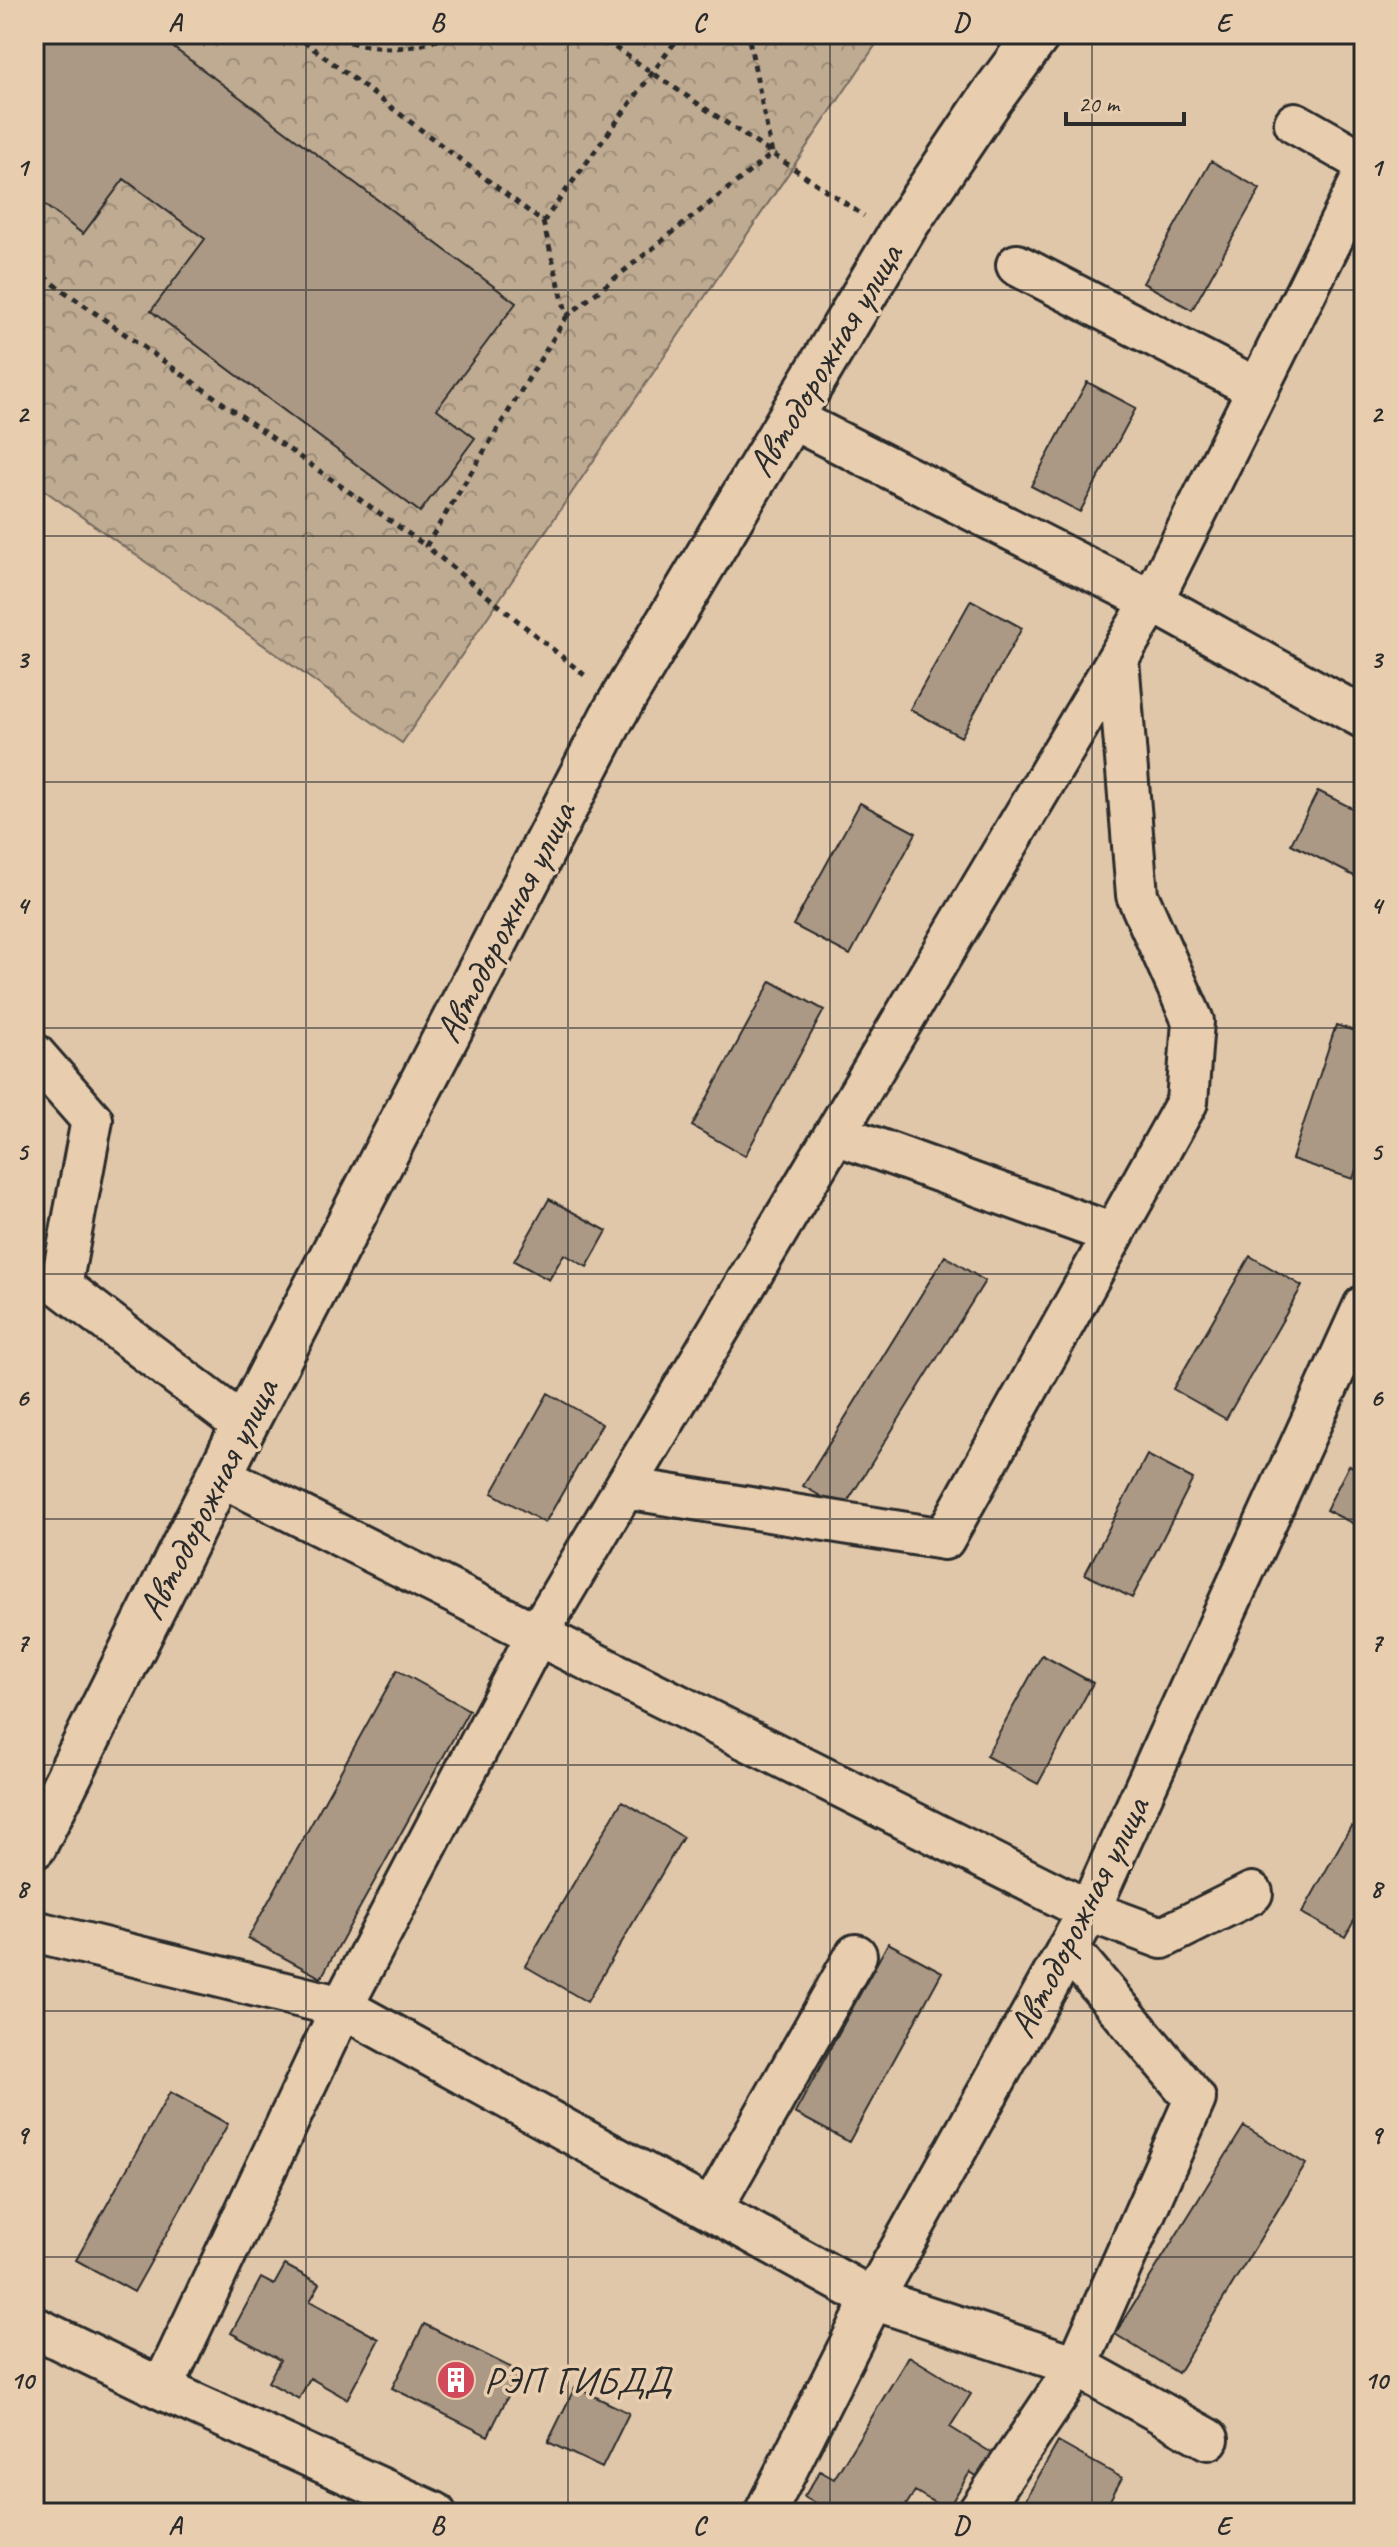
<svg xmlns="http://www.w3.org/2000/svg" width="1398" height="2547" font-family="Caveat,sans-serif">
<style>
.park{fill:url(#park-crowns);stroke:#756b5e;stroke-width:2}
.building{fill:#ab9985;stroke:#2b2b2b;stroke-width:2}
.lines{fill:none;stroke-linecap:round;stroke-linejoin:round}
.minor-casing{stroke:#2b2b2b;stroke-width:46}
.major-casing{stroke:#2b2b2b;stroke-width:50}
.path{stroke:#2b2b2b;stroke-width:5;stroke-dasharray:6 6;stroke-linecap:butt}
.minor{stroke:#e8ceaf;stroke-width:40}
.major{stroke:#e8ceaf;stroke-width:44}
.grid{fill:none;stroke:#2b2b2b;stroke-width:2;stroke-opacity:0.55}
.labels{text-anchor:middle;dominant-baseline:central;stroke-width:7;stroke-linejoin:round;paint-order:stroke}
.street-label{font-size:38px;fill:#2b2b2b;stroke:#e8ceaf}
.poi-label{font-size:38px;fill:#2b2b2b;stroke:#e8ceaf;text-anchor:start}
.neatline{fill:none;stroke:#2b2b2b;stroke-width:3}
.grid-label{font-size:26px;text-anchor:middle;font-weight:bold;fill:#2b2b2b}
</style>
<defs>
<pattern id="park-crowns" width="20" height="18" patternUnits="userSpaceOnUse" patternTransform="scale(2)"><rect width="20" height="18" fill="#bfab92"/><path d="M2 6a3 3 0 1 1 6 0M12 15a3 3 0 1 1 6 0" fill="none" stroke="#9b8b77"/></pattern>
</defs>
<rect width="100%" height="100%" fill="#e0c7aa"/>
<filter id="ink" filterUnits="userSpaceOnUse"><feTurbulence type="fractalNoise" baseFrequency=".0125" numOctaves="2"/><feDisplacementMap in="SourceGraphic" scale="16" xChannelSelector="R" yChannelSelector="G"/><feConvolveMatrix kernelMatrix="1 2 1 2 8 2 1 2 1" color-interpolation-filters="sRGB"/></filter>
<g filter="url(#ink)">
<!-- park -->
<path class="park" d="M 34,34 L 883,34 L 402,743 L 34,483 Z"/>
<!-- building -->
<path class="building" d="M 43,34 L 155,34 L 516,303 L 437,409 L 475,438 L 420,512 L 151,311 L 205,239 L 124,179 L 83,234 L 34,197 L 34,45 Z
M 1211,161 L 1260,189 L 1192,310 L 1143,283 Z
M 1087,382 L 1136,408 L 1080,512 L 1031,486 Z
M 971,600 L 1022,628 L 961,737 L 910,709 Z
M 1318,791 L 1364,814 L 1364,881 L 1291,844 Z
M 860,803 L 916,833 L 850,955 L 793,925 Z
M 771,981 L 824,1010 L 745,1156 L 692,1126 Z
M 1336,1025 L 1364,1034 L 1364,1145 L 1353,1179 L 1292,1159 Z
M 549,1199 L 607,1231 L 587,1267 L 564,1254 L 549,1280 L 514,1261 Z
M 945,1256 L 985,1281 L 843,1509 L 803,1486 Z
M 1250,1256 L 1302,1286 L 1226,1419 L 1173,1389 Z
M 548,1393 L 602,1424 L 545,1523 L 492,1493 Z
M 1147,1455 L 1193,1479 L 1132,1598 L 1085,1574 Z
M 1349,1465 L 1364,1472 L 1364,1529 L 1326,1510 Z
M 1042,1655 L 1093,1683 L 1038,1784 L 986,1756 Z
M 397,1670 L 469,1710 L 321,1978 L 248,1938 Z
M 622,1801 L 683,1837 L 587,2002 L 525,1966 Z
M 1351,1826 L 1364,1833 L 1364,1903 L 1345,1937 L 1302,1913 Z
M 888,1943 L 942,1972 L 849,2142 L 795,2113 Z
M 170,2092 L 228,2124 L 134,2292 L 76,2260 Z
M 1244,2126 L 1306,2164 L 1178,2373 L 1115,2334 Z
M 285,2265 L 320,2284 L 310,2301 L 379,2339 L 347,2399 L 310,2378 L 299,2399 L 268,2382 L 280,2360 L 231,2333 L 261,2278 L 274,2285 Z
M 424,2324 L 520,2372 L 488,2436 L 392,2388 Z
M 909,2356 L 971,2394 L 950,2427 L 1000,2458 L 986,2482 L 970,2472 L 947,2510 L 915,2491 L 901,2513 L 816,2513 L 820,2506 L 804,2497 L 820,2471 L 834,2479 Z
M 575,2387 L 629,2413 L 602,2468 L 548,2442 Z
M 1058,2442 L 1122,2478 L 1103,2513 L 1018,2513 Z"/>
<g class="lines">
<defs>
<path id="minor" d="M 1295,123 L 1364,162
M 1017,265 L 1258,389
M 791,418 L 1152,601 L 1364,718
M 34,1054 L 92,1120 L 61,1286 L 244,1426
M 836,1134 L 1113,1234
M 219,1475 L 1089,1911 L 1162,1938 L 1252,1893
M 625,1488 L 944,1539 L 1187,1102 L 1193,1021 L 1137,895 L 1118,659
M 34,1931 L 342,2007 L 873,2299 L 1077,2366 L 1208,2439
M 711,2210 L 856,1955
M 34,2327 L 162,2389 L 435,2513
M 162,2389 L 342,2007 L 537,1635 L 1152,601 L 1364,175
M 765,2513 L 873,2299 L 1089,1911 L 1364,1306
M 978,2513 L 1077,2366 L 1195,2099 L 1068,1948"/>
<path id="major" d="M 34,1846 L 244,1426 L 612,717 L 906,224 L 991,98 L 1038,34"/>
</defs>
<!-- minor casing -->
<use href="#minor" class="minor-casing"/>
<!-- major casing -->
<use href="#major" class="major-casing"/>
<!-- path -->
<path class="path" d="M 294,34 L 543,222 L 567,316 L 772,154 L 748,34
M 327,34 C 366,51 411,54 450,34
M 595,34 L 864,216
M 543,222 L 681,34
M 34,270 L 426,546
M 567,316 L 426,546 L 588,678"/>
<!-- minor -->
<use href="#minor" class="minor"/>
<!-- major -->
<use href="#major" class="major"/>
</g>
</g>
<!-- grid -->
<path class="grid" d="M 306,34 L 306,2513M 568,34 L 568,2513M 830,34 L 830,2513M 1092,34 L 1092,2513M 34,290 L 1364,290M 34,536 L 1364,536M 34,782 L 1364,782M 34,1028 L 1364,1028M 34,1274 L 1364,1274M 34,1519 L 1364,1519M 34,1765 L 1364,1765M 34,2011 L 1364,2011M 34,2257 L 1364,2257"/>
<!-- icons -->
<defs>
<symbol id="building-disc" viewBox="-11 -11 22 22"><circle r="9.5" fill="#d1495b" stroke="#e8ceaf"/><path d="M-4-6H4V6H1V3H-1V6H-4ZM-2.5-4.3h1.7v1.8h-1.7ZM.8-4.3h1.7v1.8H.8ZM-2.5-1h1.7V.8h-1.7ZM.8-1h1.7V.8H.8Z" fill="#fff"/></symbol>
</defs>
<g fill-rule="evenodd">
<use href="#building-disc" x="434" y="2358" width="44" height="44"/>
</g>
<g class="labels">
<!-- street labels -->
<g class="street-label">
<text transform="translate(825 360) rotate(-59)">Автодорожная улица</text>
<text transform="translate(505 922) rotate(-63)">Автодорожная улица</text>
<text transform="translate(208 1499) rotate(-63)">Автодорожная улица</text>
<text transform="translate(1079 1917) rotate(-63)">Автодорожная улица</text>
</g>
<!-- poi labels -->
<g class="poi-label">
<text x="484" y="2380">РЭП ГИБДД</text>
</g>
</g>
<!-- margin -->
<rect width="1398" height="2547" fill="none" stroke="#e8ceaf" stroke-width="88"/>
<!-- scale -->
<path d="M1066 112v12h118v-12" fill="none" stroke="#2b2b2b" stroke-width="4"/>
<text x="1078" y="112" font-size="24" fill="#2b2b2b" stroke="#e8ceaf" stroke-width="6" paint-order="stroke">20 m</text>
<rect x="44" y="44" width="1310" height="2459" class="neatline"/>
<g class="grid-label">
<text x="175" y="31">A</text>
<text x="437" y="31">B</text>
<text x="699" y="31">C</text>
<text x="961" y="31">D</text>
<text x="1223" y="31">E</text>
<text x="22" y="176">1</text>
<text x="1376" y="176">1</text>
<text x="22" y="422">2</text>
<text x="1376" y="422">2</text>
<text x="22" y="668">3</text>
<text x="1376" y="668">3</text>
<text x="22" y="914">4</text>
<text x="1376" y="914">4</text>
<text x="22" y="1160">5</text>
<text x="1376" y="1160">5</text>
<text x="22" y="1406">6</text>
<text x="1376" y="1406">6</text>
<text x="22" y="1651">7</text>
<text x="1376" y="1651">7</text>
<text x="22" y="1897">8</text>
<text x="1376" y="1897">8</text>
<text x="22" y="2143">9</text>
<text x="1376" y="2143">9</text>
<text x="22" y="2389">10</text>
<text x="1376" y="2389">10</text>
<text x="175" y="2534">A</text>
<text x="437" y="2534">B</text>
<text x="699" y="2534">C</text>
<text x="961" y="2534">D</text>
<text x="1223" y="2534">E</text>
</g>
</svg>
